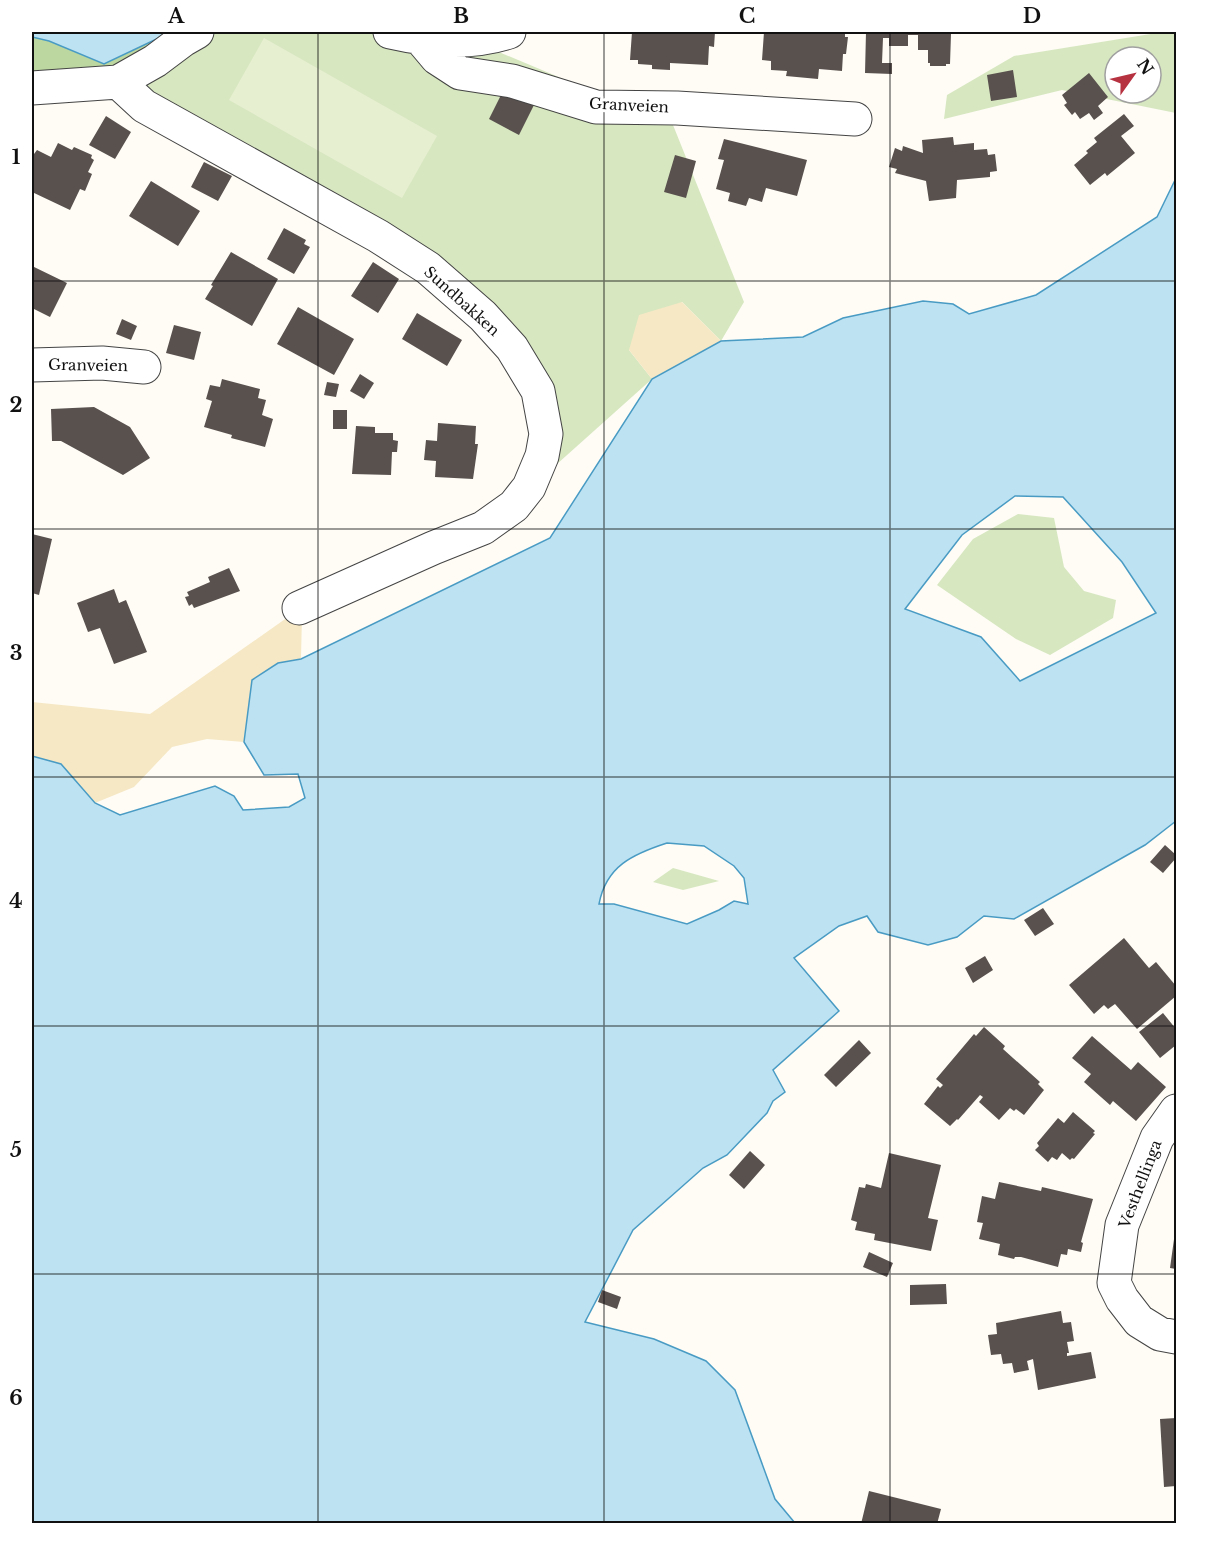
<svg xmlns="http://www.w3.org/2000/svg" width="1208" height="1555" font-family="'Libre Baskerville',serif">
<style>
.green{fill:#d7e7c0;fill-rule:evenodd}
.forest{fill:#bcd7a0}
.sand{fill:#f6e8c5}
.pitch{fill:#e7efd1}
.water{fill:#bde2f2;stroke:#499bc4;stroke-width:1.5;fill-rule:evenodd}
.building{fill:#59514e}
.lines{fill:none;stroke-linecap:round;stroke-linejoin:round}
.minor-casing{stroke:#444;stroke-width:35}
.minor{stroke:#fff;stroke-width:33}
.grid{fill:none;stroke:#111;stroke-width:1.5;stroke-opacity:0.55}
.labels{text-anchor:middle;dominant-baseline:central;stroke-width:6;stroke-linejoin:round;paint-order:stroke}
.street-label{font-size:15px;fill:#111;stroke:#fff}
.neatline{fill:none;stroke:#111;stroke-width:2}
.grid-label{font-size:20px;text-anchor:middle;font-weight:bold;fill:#111}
</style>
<rect width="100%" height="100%" fill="#fefcf5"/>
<!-- green -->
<path class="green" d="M 183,32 L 438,32 L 456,34 L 673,125 L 744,302 L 721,341 L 682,302 L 629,350 L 652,379 L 519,498 L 543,447 L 527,389 L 487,320 L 110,73 Z
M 1163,32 L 1176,32 L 1176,113 L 1062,90 L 944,119 L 947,95 L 1014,56 ZM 1115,57 L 1151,57 L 1151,93 L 1115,93 Z
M 1018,514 L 1054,518 L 1064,567 L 1084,591 L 1116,600 L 1113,618 L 1050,655 L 1016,639 L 937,585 L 973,539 Z
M 673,868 L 719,881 L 683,890 L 653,882 Z"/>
<!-- forest -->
<path class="forest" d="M 32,32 L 183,32 L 110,73 L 32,77 Z"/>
<!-- sand -->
<path class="sand" d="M 682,302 L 721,341 L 652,379 L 629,350 L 639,315 Z
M 302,613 L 301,659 L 278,663 L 252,680 L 244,742 L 207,739 L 172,747 L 134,787 L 95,803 L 61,764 L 32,756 L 32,702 L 150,714 L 288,617 Z"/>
<!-- pitch -->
<path class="pitch" d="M 264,38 L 437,136 L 402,198 L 229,100 Z"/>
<!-- water -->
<path class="water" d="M 32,32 L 168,32 L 163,36 L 104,64 L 49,41 L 32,37 Z
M 1176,178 L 1176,821 L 1145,845 L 1014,919 L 984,916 L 957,937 L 928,945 L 878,932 L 867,916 L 839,926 L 794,958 L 839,1011 L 773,1070 L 785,1092 L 773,1101 L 767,1113 L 727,1155 L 703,1168 L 633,1230 L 585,1322 L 654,1339 L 706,1361 L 735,1390 L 775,1499 L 795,1523 L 32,1523 L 32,756 L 61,764 L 95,803 L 120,815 L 215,786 L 234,796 L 243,810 L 289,807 L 305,798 L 298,774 L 264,775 L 244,742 L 252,680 L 278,663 L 301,659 L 550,538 L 652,379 L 721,341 L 803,337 L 843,318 L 923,301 L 953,304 L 969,314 L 1036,295 L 1157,217 ZM 1015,496 L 1063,497 L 1122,562 L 1156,613 L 1020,681 L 981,637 L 905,609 L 962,535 ZM 667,843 L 704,846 L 734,866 L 744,878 L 748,904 L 734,901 L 719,910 L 687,924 L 614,904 L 599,904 C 606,866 633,854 667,843 Z"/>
<!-- building -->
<path class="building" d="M 632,32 L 715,32 L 714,47 L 709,46 L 708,65 L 670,63 L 670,70 L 652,69 L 652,65 L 638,64 L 638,60 L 630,60 Z
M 764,32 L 845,32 L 845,37 L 848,37 L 846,54 L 843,54 L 842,71 L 819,69 L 818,79 L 786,76 L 787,71 L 771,70 L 771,61 L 762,60 Z
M 866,32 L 976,32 L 976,34 L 951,34 L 950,64 L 946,64 L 946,66 L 930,66 L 930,63 L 928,63 L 928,50 L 918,50 L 918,35 L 908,35 L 908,46 L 889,46 L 889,38 L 883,38 L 882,63 L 892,63 L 892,74 L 865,73 Z
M 1013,70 L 1017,97 L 991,101 L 987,75 Z
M 1089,73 L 1108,97 L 1098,106 L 1103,113 L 1094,120 L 1089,113 L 1080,119 L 1075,112 L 1072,115 L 1064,105 L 1067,103 L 1062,95 Z
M 505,87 L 535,103 L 519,135 L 489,119 Z
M 1124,114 L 1134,126 L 1121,136 L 1135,153 L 1107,176 L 1105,173 L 1090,185 L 1074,165 L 1088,153 L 1086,151 L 1097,142 L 1094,138 Z
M 106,116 L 131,132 L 115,159 L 89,145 Z
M 953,137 L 954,145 L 974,143 L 974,150 L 987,149 L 988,155 L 995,154 L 997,171 L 990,172 L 990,177 L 957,180 L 956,198 L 929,201 L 926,181 L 895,173 L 897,169 L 889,167 L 895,148 L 902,151 L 903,146 L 923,153 L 922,140 Z
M 724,139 L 807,160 L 797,196 L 766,188 L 762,202 L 749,198 L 746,206 L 728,201 L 730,193 L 716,189 L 724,160 L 718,159 Z
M 58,143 L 72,150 L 74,147 L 92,155 L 91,158 L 94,160 L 88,172 L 92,174 L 85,191 L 80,189 L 70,210 L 32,192 L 33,153 L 34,154 L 37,150 L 51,157 Z
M 675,155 L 696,161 L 686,198 L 664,192 Z
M 204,162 L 232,176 L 218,201 L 191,187 Z
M 151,181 L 200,211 L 178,246 L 129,216 Z
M 284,228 L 306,240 L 304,244 L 310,247 L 294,274 L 267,259 Z
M 231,252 L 278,279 L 252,326 L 205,299 L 213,286 L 211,285 Z
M 373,262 L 399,279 L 378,313 L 351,296 Z
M 32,266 L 67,283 L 50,317 L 32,308 Z
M 298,307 L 354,339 L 334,375 L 277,344 Z
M 417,313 L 462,340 L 447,366 L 402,339 Z
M 122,319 L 137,326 L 131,340 L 116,334 Z
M 174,325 L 201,332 L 194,360 L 166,353 Z
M 360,374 L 374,383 L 364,399 L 350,391 Z
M 222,379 L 260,389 L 258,398 L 266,400 L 262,415 L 273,419 L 265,447 L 231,438 L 232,435 L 204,427 L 212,401 L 206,399 L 210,385 L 220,387 Z
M 327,382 L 339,384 L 336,397 L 324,395 Z
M 94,407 L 130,427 L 150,458 L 123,475 L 61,441 L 52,441 L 51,409 Z
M 333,410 L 347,410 L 347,429 L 333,429 Z
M 438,423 L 476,426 L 475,444 L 478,444 L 473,479 L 435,477 L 436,461 L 424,460 L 426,440 L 437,441 Z
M 356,426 L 375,427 L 375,433 L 393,433 L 393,440 L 398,441 L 397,452 L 392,452 L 391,475 L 352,474 Z
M 32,534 L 52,539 L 39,595 L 32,593 Z
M 229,568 L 240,591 L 194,608 L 192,604 L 189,606 L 185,597 L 189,596 L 187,592 L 210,582 L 208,577 Z
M 114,589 L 119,603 L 126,600 L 147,652 L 114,664 L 100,628 L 88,632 L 77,603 Z
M 1165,845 L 1176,855 L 1176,858 L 1163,873 L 1150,862 Z
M 1043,908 L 1054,924 L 1035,936 L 1024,920 Z
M 1124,938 L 1149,968 L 1156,962 L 1176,986 L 1176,996 L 1137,1029 L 1115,1004 L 1108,1009 L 1104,1005 L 1094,1014 L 1069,985 Z
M 985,956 L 993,970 L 973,983 L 965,968 Z
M 1163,1013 L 1176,1029 L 1176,1045 L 1160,1058 L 1139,1032 Z
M 984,1027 L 1005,1046 L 1003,1049 L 1040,1082 L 1038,1084 L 1044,1090 L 1024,1115 L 1016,1109 L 1014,1111 L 1010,1108 L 999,1120 L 979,1102 L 983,1097 L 980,1095 L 958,1120 L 957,1119 L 950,1126 L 924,1104 L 938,1086 L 940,1088 L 943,1085 L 936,1079 L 974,1034 L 976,1036 Z
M 1092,1036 L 1131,1070 L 1138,1062 L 1166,1087 L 1136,1121 L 1113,1101 L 1110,1105 L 1084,1082 L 1091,1074 L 1072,1058 Z
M 859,1040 L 871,1053 L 836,1087 L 824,1075 Z
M 1073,1112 L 1095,1131 L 1093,1133 L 1095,1134 L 1074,1159 L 1072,1158 L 1070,1160 L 1062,1153 L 1057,1160 L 1052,1157 L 1048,1162 L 1035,1150 L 1039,1146 L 1037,1143 L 1058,1118 L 1064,1123 Z
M 750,1151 L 765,1165 L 744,1189 L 729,1175 Z
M 889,1153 L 941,1165 L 928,1218 L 938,1220 L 931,1251 L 874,1240 L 875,1234 L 855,1230 L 857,1222 L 851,1220 L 859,1187 L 865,1188 L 866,1184 L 881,1188 Z
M 999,1182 L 1041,1191 L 1042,1187 L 1093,1199 L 1081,1242 L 1083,1243 L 1081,1252 L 1068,1249 L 1067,1255 L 1061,1254 L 1058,1267 L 1021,1257 L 1015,1257 L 1014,1259 L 998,1255 L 1000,1244 L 979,1239 L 983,1223 L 977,1222 L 982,1196 L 995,1199 Z
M 1175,1232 L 1176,1232 L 1176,1269 L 1170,1268 Z
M 869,1252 L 893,1263 L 887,1277 L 863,1267 Z
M 946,1284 L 947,1304 L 910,1305 L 910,1285 Z
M 602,1290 L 621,1297 L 617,1309 L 598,1302 Z
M 1061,1311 L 1063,1323 L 1071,1322 L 1074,1341 L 1067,1342 L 1069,1353 L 1067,1353 L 1067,1356 L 1091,1352 L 1096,1378 L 1038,1390 L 1033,1359 L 1027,1361 L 1029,1370 L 1014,1373 L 1012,1363 L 1003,1364 L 1001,1354 L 991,1355 L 988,1335 L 997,1334 L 996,1323 Z
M 1176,1418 L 1176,1486 L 1164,1487 L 1160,1419 Z
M 869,1491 L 941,1509 L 937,1524 L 861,1524 Z"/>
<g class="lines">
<defs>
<path id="minor" d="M 390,32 C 429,41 470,45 509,32
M 421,39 L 437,58 L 460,73 L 512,81 L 596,107 L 677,108 L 855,119
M 118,82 L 144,106 L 378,236 L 428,268 L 483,316 L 512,348 L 538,391 L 546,434 L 542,456 L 529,487 L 514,506 L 483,528 L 433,548 L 299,608
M 32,88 L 118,82 L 155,61 L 183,40 L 197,32
M 32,365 L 102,363 L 144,367
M 1176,1111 L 1157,1138 L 1122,1225 L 1114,1283 L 1122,1299 L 1139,1321 L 1160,1334 L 1176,1337"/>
</defs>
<!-- minor casing -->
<use href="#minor" class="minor-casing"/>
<!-- minor -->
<use href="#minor" class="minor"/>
</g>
<!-- grid -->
<path class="grid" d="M 318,32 L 318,1524M 604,32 L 604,1524M 890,32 L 890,1524M 32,281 L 1176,281M 32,529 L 1176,529M 32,777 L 1176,777M 32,1026 L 1176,1026M 32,1274 L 1176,1274"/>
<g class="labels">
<!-- street labels -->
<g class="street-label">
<text transform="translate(629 105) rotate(3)">Granveien</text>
<text transform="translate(462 301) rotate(42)">Sundbakken</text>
<text transform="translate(88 365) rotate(1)">Granveien</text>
<text transform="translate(1140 1184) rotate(-69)">Vesthellinga</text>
</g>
</g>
<!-- border -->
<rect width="1208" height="1555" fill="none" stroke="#ffffff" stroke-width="66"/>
<!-- north arrow -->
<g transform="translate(1133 75) rotate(56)"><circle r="28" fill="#ffffff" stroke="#a0a0a0" stroke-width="1.5"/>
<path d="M0-4.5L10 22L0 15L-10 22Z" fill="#b73241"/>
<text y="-9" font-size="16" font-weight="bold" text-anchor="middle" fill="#111111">N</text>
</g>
<rect x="33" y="33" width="1142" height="1489" class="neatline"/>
<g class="grid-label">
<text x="176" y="23">A</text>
<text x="461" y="23">B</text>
<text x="747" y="23">C</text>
<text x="1032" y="23">D</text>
<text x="16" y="164">1</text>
<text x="16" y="412">2</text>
<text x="16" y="660">3</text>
<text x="16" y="908">4</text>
<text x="16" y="1157">5</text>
<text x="16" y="1405">6</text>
</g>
</svg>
